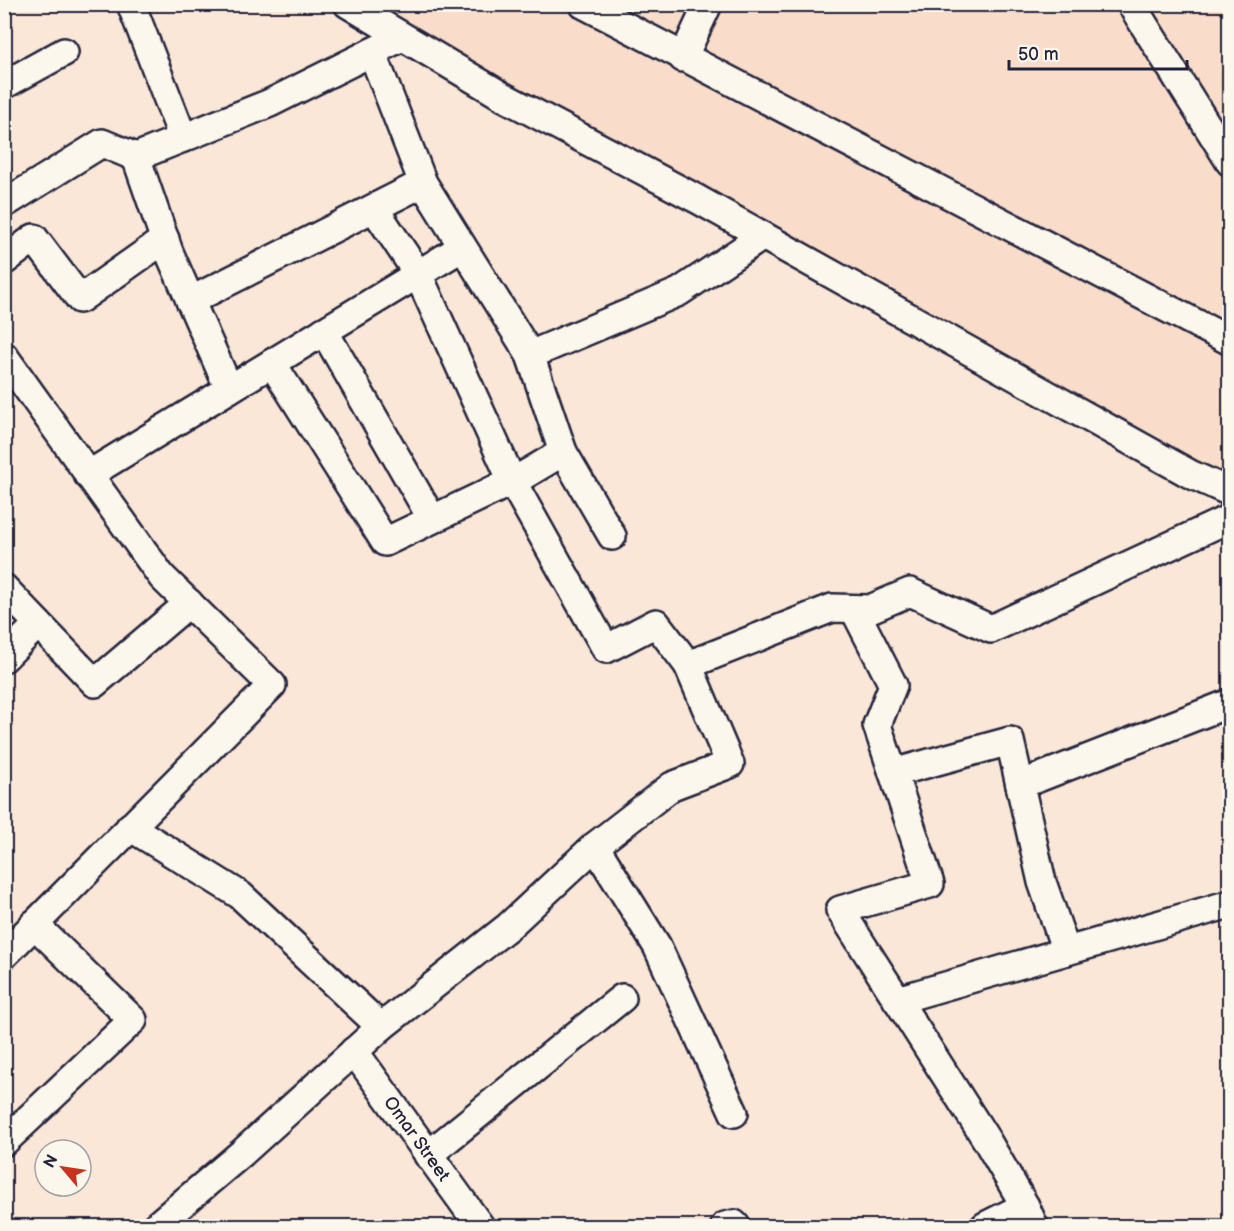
<svg xmlns="http://www.w3.org/2000/svg" width="1234" height="1231" font-family="'Balsamiq Sans',sans-serif">
<style>
.built{fill:#f9dcca}
.lines{fill:none;stroke-linecap:round;stroke-linejoin:round}
.street-casing{stroke:#22223b;stroke-width:32}
.street{stroke:#fbf7ec;stroke-width:27}
.labels{text-anchor:middle;dominant-baseline:central;stroke-width:4.5;stroke-linejoin:round;paint-order:stroke}
.street-label{font-size:18px;fill:#22223b;stroke:#fbf7ec}
</style>
<rect width="100%" height="100%" fill="#fae7d8"/>
<filter id="ink" filterUnits="userSpaceOnUse"><feTurbulence type="fractalNoise" baseFrequency=".0167" numOctaves="2"/><feDisplacementMap in="SourceGraphic" scale="12" xChannelSelector="R" yChannelSelector="G"/><feConvolveMatrix kernelMatrix="1 2 1 2 8 2 1 2 1" color-interpolation-filters="sRGB"/></filter>
<g filter="url(#ink)">
<!-- built -->
<path class="built" d="M 323,5 L 1229,5 L 1229,511 Z"/>
<g class="lines">
<defs>
<g id="street">
<path d="M 131,4 L 183,138"/>
<path d="M 348,4 L 504,97 L 697,199 L 1190,474 L 1230,492"/>
<path d="M 583,4 L 1230,341"/>
<path d="M 1131,4 L 1230,162"/>
<path d="M 372,52 L 423,183 L 530,355"/>
<path d="M 683,58 L 708,4"/>
<path d="M 4,85 L 64,52"/>
<path d="M 136,157 L 169,252 L 229,389"/>
<path d="M 4,204 L 102,143 L 136,157 L 270,103 L 402,37"/>
<path d="M 374,208 L 418,274 L 512,481 L 606,649 L 656,623 L 688,665"/>
<path d="M 4,261 L 34,238 L 80,299 L 165,239"/>
<path d="M 190,301 L 423,183"/>
<path d="M 324,331 L 432,519"/>
<path d="M 4,356 L 162,577 L 272,685 L 4,955"/>
<path d="M 272,363 L 385,542 L 521,477 L 563,452"/>
<path d="M 88,475 L 461,248"/>
<path d="M 612,536 L 563,452 L 530,355 L 679,292 L 763,236"/>
<path d="M 4,588 L 95,683 L 189,603"/>
<path d="M 854,609 L 893,685 L 877,725 L 930,884 L 840,910 L 986,1139 L 1025,1206"/>
<path d="M 4,658 L 38,624"/>
<path d="M 893,773 L 1010,741 L 1042,882 L 1066,951"/>
<path d="M 1020,785 L 1230,703"/>
<path d="M 130,827 L 240,895 L 381,1027"/>
<path d="M 595,846 L 657,946 L 734,1113"/>
<path d="M 897,1000 L 1230,904"/>
<path id="s1" d="M 354,1051 L 480,1226"/>
<path d="M 4,1142 L 133,1020 L 34,924"/>
<path d="M 428,1155 L 622,998"/>
<path d="M 156,1226 L 242,1153 L 381,1027 L 509,926 L 595,846 L 672,786 L 730,764 L 688,665 L 832,608 L 870,609 L 910,592 L 991,629 L 1230,518"/>
<path d="M 725,1226 L 734,1224 L 736,1226"/>
<path d="M 985,1226 L 1025,1206 L 1034,1226"/>
</g>
</defs>
<!-- street casing -->
<use href="#street" class="street-casing"/>
<!-- street -->
<use href="#street" class="street"/>
</g>
</g>
<g class="labels">
<!-- street labels -->
<g class="street-label">
<text stroke="none"><textPath href="#s1" startOffset="108">Omar Street</textPath></text>
</g>
</g>
<!-- margin -->
<rect width="1234" height="1231" fill="none" stroke="#fbf7ec" stroke-width="24"/>
<rect x="12" y="12" width="1210" height="1207" fill="none" stroke="#22223b" stroke-width="2" filter="url(#ink)"/>
<!-- north arrow -->
<g transform="translate(63 1168) rotate(299)"><circle r="28" fill="#fbf7ec" stroke="#a4a2a5" stroke-width="1.5"/>
<path d="M0-4.5L10 22L0 15L-10 22Z" fill="#c8321e"/>
<text y="-9" font-size="16" font-weight="bold" text-anchor="middle" fill="#22223b">N</text>
</g>
<!-- scale -->
<path d="M1009 60v9h178v-9" fill="none" stroke="#22223b" stroke-width="3"/>
<text x="1018" y="60" font-size="18" fill="#22223b" stroke="#fbf7ec" stroke-width="4.5" paint-order="stroke">50 m</text>
</svg>
